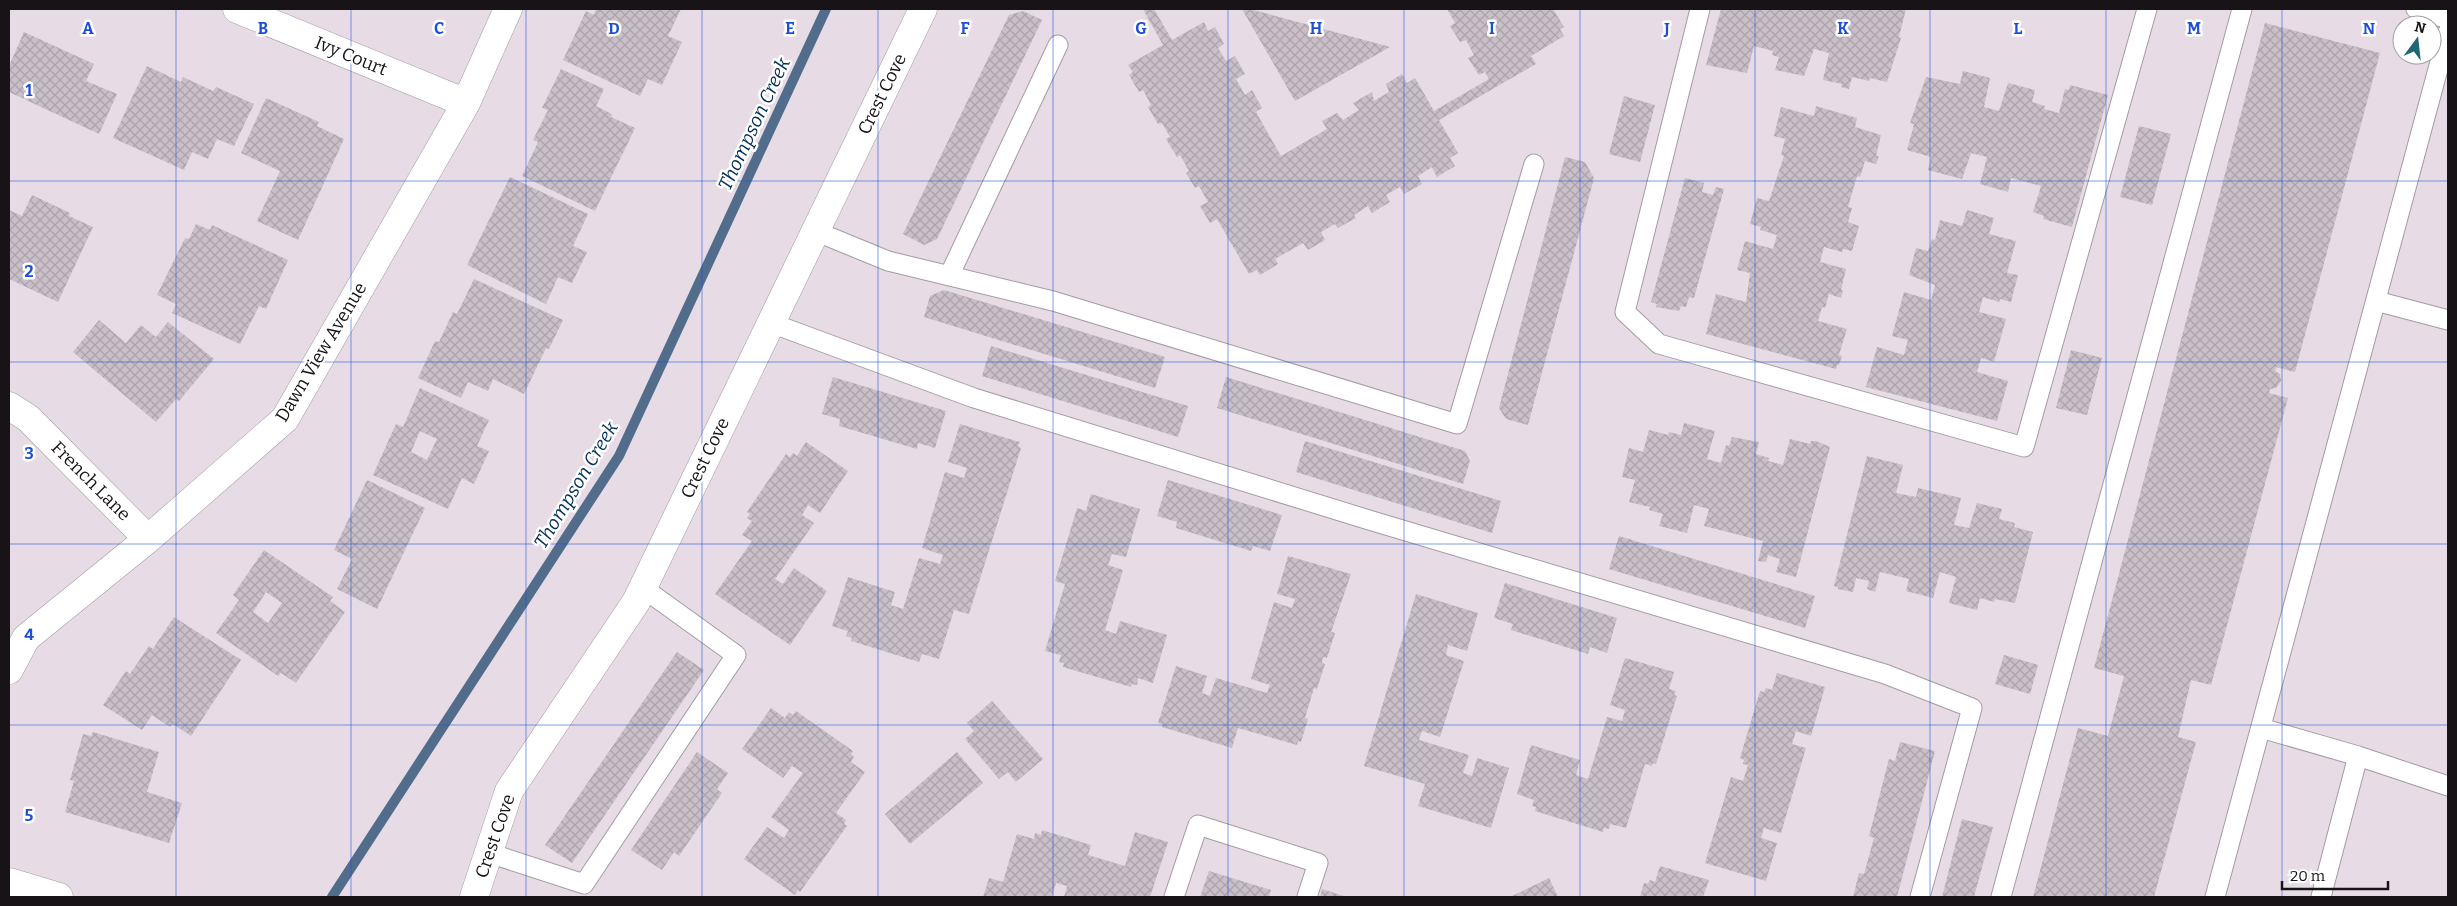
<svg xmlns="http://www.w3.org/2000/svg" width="2457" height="906" font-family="Bitter,serif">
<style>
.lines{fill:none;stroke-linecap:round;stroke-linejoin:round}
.stream{stroke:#526d8c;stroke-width:10}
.building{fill:url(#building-cross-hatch);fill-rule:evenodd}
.lane-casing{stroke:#a49aa4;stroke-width:21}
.street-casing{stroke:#a49aa4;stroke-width:29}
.lane{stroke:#fff;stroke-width:19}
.street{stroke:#fff;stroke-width:28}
.grid{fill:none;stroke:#1d4ed8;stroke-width:1;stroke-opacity:0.55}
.labels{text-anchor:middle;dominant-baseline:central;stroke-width:5;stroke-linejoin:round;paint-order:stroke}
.street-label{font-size:18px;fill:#171316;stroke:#fff}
.water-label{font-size:19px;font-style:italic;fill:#002e58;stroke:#fff}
.grid-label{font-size:16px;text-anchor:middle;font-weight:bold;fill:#1d4ed8;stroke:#fff;stroke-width:5;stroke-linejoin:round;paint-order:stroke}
</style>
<defs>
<pattern id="building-cross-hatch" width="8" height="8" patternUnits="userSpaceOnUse" patternTransform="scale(1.25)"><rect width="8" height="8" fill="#c9bfc8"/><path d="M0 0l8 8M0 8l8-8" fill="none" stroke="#aca3ab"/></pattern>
</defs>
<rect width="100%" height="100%" fill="#e7dce6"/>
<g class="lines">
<!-- stream -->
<path class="stream" d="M 332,897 L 619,456 L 826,9"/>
</g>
<!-- building -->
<path class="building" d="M 596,9 L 681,9 L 668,36 L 682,42 L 662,85 L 648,79 L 640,96 L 563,60 L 586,11 L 594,15 Z
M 1143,9 L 1154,9 L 1172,40 L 1204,22 L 1208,31 L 1215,27 L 1224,44 L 1218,48 L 1226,61 L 1235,56 L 1245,74 L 1236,79 L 1245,95 L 1252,90 L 1262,108 L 1256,112 L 1281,156 L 1327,129 L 1322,121 L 1337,113 L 1343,120 L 1359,110 L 1353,103 L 1372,92 L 1374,101 L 1389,92 L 1386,84 L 1402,74 L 1407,83 L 1415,78 L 1434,111 L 1489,79 L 1485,72 L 1479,75 L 1468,58 L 1474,55 L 1466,40 L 1460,42 L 1450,26 L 1455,23 L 1447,9 L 1553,9 L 1564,27 L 1560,29 L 1564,36 L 1531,56 L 1536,64 L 1439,120 L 1458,153 L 1450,158 L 1455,166 L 1437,177 L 1432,167 L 1418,176 L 1422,184 L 1404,194 L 1400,187 L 1386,195 L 1390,202 L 1372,213 L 1368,206 L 1354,215 L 1356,218 L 1338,228 L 1335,224 L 1321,232 L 1325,240 L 1308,250 L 1303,243 L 1275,259 L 1278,264 L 1260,275 L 1257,270 L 1249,274 L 1217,219 L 1210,223 L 1200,206 L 1208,202 L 1199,186 L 1195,188 L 1186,173 L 1189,171 L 1180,155 L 1177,157 L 1166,139 L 1170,137 L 1162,123 L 1158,124 L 1148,107 L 1151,105 L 1143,90 L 1139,92 L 1129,75 L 1133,72 L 1128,65 L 1163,45 Z
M 1242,9 L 1250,9 L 1390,47 L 1295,101 Z
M 1721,9 L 1906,9 L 1899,37 L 1901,38 L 1887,82 L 1870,78 L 1869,81 L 1852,77 L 1849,89 L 1841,87 L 1842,84 L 1823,80 L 1829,53 L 1814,49 L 1804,76 L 1775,70 L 1779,57 L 1772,55 L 1773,51 L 1754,46 L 1747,73 L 1706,65 Z
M 1023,11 L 1042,20 L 937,239 L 924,245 L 903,234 L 1009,15 Z
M 2265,23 L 2380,53 L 2295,372 L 2276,367 L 2275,371 L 2280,374 L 2281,381 L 2276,388 L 2270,389 L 2269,393 L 2288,398 L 2211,685 L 2191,680 L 2178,737 L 2196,742 L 2154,897 L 2033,897 L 2078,728 L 2108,736 L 2124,676 L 2094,668 Z
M 24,32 L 94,64 L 86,81 L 117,94 L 99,134 L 9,92 L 9,66 Z
M 147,66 L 181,82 L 183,77 L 213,91 L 216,87 L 254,104 L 234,146 L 217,139 L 208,159 L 192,152 L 184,170 L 113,138 Z
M 561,69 L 604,89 L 596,106 L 612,114 L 611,117 L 635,128 L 595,211 L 522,176 L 538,142 L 533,140 L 548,110 L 542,108 Z
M 1963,71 L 1990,78 L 1984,107 L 1999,111 L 2008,83 L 2035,90 L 2032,102 L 2045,106 L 2044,109 L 2059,113 L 2065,89 L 2069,90 L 2070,85 L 2108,95 L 2072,227 L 2043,219 L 2044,216 L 2033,212 L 2041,186 L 2011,178 L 2008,192 L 1980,184 L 1987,157 L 1971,153 L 1962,179 L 1928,170 L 1931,157 L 1907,150 L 1914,124 L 1910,123 L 1926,77 L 1960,84 Z
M 1624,96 L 1655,105 L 1640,162 L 1609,154 Z
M 266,98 L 319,122 L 317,126 L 344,139 L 298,240 L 257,221 L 280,171 L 241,153 Z
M 1816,106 L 1857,118 L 1855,127 L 1881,135 L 1876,156 L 1879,156 L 1876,164 L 1865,161 L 1860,177 L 1857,176 L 1848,207 L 1852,208 L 1848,222 L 1859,226 L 1852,251 L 1843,249 L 1842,252 L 1824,247 L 1820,262 L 1846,269 L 1841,290 L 1843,290 L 1841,298 L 1829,294 L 1825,308 L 1822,307 L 1818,321 L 1847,329 L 1839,355 L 1842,356 L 1839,365 L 1837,365 L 1836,369 L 1706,334 L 1716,294 L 1746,302 L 1750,273 L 1737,270 L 1745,241 L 1773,249 L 1777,235 L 1760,230 L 1761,227 L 1750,224 L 1757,198 L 1769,201 L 1784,156 L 1781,155 L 1785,139 L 1774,136 L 1781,107 L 1814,116 Z
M 2139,126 L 2171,134 L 2152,205 L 2120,197 Z
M 1565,157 L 1585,162 L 1594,178 L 1528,425 L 1506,419 L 1499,408 Z
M 510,177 L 588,214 L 573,246 L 587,252 L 572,283 L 558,277 L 546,304 L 467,265 Z
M 1685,178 L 1704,183 L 1702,192 L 1713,195 L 1716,187 L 1724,189 L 1694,298 L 1689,297 L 1686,307 L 1681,306 L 1679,311 L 1656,307 L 1657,304 L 1651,302 Z
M 32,195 L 70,213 L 69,216 L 93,227 L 58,302 L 9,279 L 9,210 L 22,216 Z
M 1967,210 L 1994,218 L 1989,234 L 2016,241 L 2007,273 L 2018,275 L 2011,302 L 2000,299 L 1999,302 L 1983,297 L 1979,312 L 2006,319 L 1994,362 L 1981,358 L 1977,372 L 2008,381 L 1997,421 L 1866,387 L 1877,347 L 1904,355 L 1908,340 L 1892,336 L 1904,292 L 1931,300 L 1935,285 L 1909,275 L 1916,248 L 1928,251 L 1932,239 L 1935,240 L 1940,220 L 1962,226 Z
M 196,224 L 210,230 L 212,225 L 288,260 L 266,309 L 259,306 L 240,344 L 172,313 L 176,304 L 157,295 L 185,238 L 189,239 Z
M 474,279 L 563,320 L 549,349 L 546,348 L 524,394 L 493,379 L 488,391 L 468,382 L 461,398 L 418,378 L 435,341 L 439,342 L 453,312 L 457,314 Z
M 944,290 L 1165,357 L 1155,388 L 924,317 L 930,296 Z
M 99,320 L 126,343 L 141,325 L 156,337 L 168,322 L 214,359 L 179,401 L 176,399 L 156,422 L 73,352 Z
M 991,346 L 1188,406 L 1178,437 L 982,376 Z
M 2071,350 L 2102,358 L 2087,415 L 2056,408 Z
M 833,377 L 946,411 L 935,448 L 918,443 L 917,449 L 839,426 L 840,419 L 822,414 Z
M 1226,377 L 1465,451 L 1470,461 L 1463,484 L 1217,408 Z
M 420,388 L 489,420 L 477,446 L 489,451 L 474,484 L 462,478 L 448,509 L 373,475 L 396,424 L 403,427 ZM 420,431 L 437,439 L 427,460 L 411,452 Z
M 1684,423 L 1715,431 L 1707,459 L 1721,463 L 1726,445 L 1729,446 L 1732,437 L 1759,442 L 1756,454 L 1769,458 L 1768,461 L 1783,465 L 1790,439 L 1810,444 L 1811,441 L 1816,441 L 1830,447 L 1796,577 L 1776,572 L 1780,559 L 1768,555 L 1766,562 L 1758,561 L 1763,541 L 1704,526 L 1709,509 L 1694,505 L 1687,533 L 1659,526 L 1663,514 L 1649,510 L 1650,507 L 1629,502 L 1635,480 L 1622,477 L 1629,448 L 1643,452 L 1649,430 L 1668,435 L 1669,432 L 1681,435 Z
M 960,424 L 1020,442 L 1018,446 L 1021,448 L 969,614 L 954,610 L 939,659 L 922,654 L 919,662 L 851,641 L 852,638 L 846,636 L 848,631 L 832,626 L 848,577 L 895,592 L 891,605 L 903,609 L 919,558 L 940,564 L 943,555 L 922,548 L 945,472 L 964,478 L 967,468 L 948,462 Z
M 1305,441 L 1501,501 L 1492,533 L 1296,472 Z
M 806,442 L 848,471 L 820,513 L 808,505 L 802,515 L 814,523 L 775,579 L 783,584 L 794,568 L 827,591 L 790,645 L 715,594 L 752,541 L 742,535 L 752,521 L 747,518 L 750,514 L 747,512 L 786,454 L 790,457 L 793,453 L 797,456 Z
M 1867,456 L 1903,465 L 1896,493 L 1916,497 L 1918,488 L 1961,498 L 1954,525 L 1969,528 L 1977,503 L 2002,509 L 1999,519 L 2015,523 L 2014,527 L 2033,532 L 2015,603 L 1995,599 L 1994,602 L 1980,598 L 1977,610 L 1949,603 L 1956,577 L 1940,572 L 1933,598 L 1906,591 L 1909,579 L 1880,572 L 1875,592 L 1867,589 L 1869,581 L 1856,578 L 1853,592 L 1838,589 L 1838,587 L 1834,586 Z
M 367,480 L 425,508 L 377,609 L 337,589 L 352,559 L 334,550 Z
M 1168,480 L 1282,515 L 1270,551 L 1253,546 L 1251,551 L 1176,528 L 1177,522 L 1157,516 Z
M 1091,494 L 1140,509 L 1126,557 L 1112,554 L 1108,565 L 1123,570 L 1105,630 L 1116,634 L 1120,621 L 1167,635 L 1153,683 L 1138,678 L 1137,685 L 1132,684 L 1131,687 L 1063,667 L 1064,663 L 1059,662 L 1061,655 L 1045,651 L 1065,584 L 1055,581 L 1077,508 L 1086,511 Z
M 1619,536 L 1815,596 L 1805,628 L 1609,569 Z
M 264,550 L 333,597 L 330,601 L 345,612 L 296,683 L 281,673 L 278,676 L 216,633 L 239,600 L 233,595 ZM 266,592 L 282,603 L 268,623 L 253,612 Z
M 1288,556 L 1351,574 L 1331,632 L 1335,633 L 1327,658 L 1323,657 L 1322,663 L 1325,664 L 1317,689 L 1314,688 L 1305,718 L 1308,719 L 1301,742 L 1298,741 L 1297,745 L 1238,728 L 1232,748 L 1162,727 L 1162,724 L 1158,723 L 1176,666 L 1207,676 L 1202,693 L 1210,696 L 1216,678 L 1267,693 L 1270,685 L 1251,679 L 1274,602 L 1292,608 L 1295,599 L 1277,594 Z
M 1505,583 L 1617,618 L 1607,653 L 1590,647 L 1588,654 L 1511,630 L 1513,624 L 1494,618 Z
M 1416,594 L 1478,613 L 1467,651 L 1448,645 L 1446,655 L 1464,661 L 1440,737 L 1422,731 L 1419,740 L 1469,755 L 1463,773 L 1472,776 L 1477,758 L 1509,768 L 1491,828 L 1418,806 L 1425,784 L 1364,766 Z
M 174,617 L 241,660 L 191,736 L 173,724 L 170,727 L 152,715 L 142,730 L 103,705 L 126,671 L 130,674 L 149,646 L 153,649 Z
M 677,652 L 704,670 L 572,863 L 545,845 Z
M 2004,655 L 2038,665 L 2030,694 L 1995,684 Z
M 1625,658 L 1674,672 L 1669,689 L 1676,691 L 1674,695 L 1677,696 L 1656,764 L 1653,763 L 1652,766 L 1645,764 L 1626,828 L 1610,824 L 1609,829 L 1604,828 L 1603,832 L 1535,811 L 1536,807 L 1532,806 L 1534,800 L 1517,794 L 1531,745 L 1580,760 L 1576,775 L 1588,779 L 1607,717 L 1622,721 L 1625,710 L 1610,705 Z
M 1777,673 L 1825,687 L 1811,736 L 1796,731 L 1792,744 L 1806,748 L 1781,833 L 1764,828 L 1761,838 L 1777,843 L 1766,881 L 1705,863 L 1731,777 L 1743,781 L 1748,765 L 1743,764 L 1744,760 L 1740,758 L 1760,691 L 1764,692 L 1766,688 L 1772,690 Z
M 992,701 L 1043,759 L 1016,782 L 1008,772 L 999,779 L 965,739 L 974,731 L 967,723 Z
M 771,708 L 785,718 L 789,712 L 793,715 L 796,711 L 853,751 L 851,754 L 854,757 L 851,762 L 865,772 L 836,813 L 846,820 L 844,824 L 847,826 L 800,892 L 798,890 L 795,895 L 744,859 L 767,827 L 784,838 L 789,830 L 771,817 L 803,773 L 792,766 L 783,778 L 742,749 Z
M 93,732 L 159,752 L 147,792 L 182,803 L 169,843 L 65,812 L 74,781 L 70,780 L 83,734 L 91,736 Z
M 1900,742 L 1935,751 L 1897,897 L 1853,897 L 1859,873 L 1864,874 L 1874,838 L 1869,836 L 1889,759 L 1895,761 Z
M 697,752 L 728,773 L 717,789 L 722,793 L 679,856 L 674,852 L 662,870 L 631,850 Z
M 957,752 L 983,783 L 910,844 L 885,814 Z
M 1962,819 L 1993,827 L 1974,897 L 1942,897 Z
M 1042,830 L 1091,845 L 1088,855 L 1125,866 L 1135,832 L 1168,842 L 1150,897 L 1064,897 L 1067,886 L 1056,883 L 1052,897 L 983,897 L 989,878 L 1003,882 L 1017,834 L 1034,839 L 1035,833 L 1041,835 Z
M 1660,866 L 1709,880 L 1703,897 L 1640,897 L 1644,883 L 1648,884 L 1650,880 L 1655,882 Z
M 1209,871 L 1271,890 L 1269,897 L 1200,897 Z
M 1549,878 L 1558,897 L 1510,897 Z
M 1322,889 L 1347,897 L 1320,897 Z"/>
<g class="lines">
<defs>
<path id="lane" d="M 1700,9 L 1625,312 L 1659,344 L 2024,447 L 2147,9
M 2416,9 L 2448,19
M 815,231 L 888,261 L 1053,301 L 1457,424 L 1534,164
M 949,276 L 1058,45
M 2376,301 L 2448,320
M 771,323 L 974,398 L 1369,520 L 1885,674 L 1972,708 L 1920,897
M 2261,728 L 2358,756 L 2448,786
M 489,853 L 584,884 L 736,655 L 643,588
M 1174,897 L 1198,825 L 1318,863 L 1307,897
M 2001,897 L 2242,9
M 2215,897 L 2448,32
M 2321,897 L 2358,756"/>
<path id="street" d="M 237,9 L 466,103
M 9,406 L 28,418 L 148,539
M 9,670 L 26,638 L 148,539 L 285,419 L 466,103 L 508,9
M 9,882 L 59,897
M 474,897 L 509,791 L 636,602 L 923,9"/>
</defs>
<!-- lane casing -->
<use href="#lane" class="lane-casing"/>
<!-- street casing -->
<use href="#street" class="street-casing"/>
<!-- lane -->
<use href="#lane" class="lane"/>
<!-- street -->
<use href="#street" class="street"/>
</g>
<!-- grid -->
<path class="grid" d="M 176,9 L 176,897M 351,9 L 351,897M 526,9 L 526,897M 702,9 L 702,897M 878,9 L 878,897M 1053,9 L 1053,897M 1228,9 L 1228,897M 1404,9 L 1404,897M 1580,9 L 1580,897M 1755,9 L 1755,897M 1930,9 L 1930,897M 2106,9 L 2106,897M 2282,9 L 2282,897M 9,181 L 2448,181M 9,362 L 2448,362M 9,544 L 2448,544M 9,725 L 2448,725"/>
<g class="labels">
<!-- street labels -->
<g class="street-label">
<text transform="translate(351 56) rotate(22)">Ivy Court</text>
<text transform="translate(882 94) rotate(-64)">Crest Cove</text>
<text transform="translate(321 352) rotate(-59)">Dawn View Avenue</text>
<text transform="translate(705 458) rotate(-64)">Crest Cove</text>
<text transform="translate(91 481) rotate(45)">French Lane</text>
<text transform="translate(495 836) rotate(-71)">Crest Cove</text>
</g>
<!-- water labels -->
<g class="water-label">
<text transform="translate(754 124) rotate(-65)">Thompson Creek</text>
<text transform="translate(576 485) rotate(-59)">Thompson Creek</text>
</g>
</g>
<g class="grid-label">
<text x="88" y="34">A</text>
<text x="263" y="34">B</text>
<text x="439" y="34">C</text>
<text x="614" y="34">D</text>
<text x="790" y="34">E</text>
<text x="965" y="34">F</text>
<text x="1141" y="34">G</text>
<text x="1316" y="34">H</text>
<text x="1492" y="34">I</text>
<text x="1667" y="34">J</text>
<text x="1843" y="34">K</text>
<text x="2018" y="34">L</text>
<text x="2194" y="34">M</text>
<text x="2369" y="34">N</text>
<text x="29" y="96">1</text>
<text x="29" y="277">2</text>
<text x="29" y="459">3</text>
<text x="29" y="640">4</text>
<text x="29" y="821">5</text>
</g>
<!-- border -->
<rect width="2457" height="906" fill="none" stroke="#171316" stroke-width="20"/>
<!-- north arrow -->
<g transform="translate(2417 40) rotate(15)"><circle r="24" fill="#ffffff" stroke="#a2a1a2"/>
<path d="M0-4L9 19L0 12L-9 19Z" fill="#1f6775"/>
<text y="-8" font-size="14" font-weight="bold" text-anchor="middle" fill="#171316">N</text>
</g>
<!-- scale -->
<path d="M2282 881v8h106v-8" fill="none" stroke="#171316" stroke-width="2.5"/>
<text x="2290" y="881" font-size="15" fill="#171316" stroke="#ffffff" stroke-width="4" paint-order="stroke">20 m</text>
</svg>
